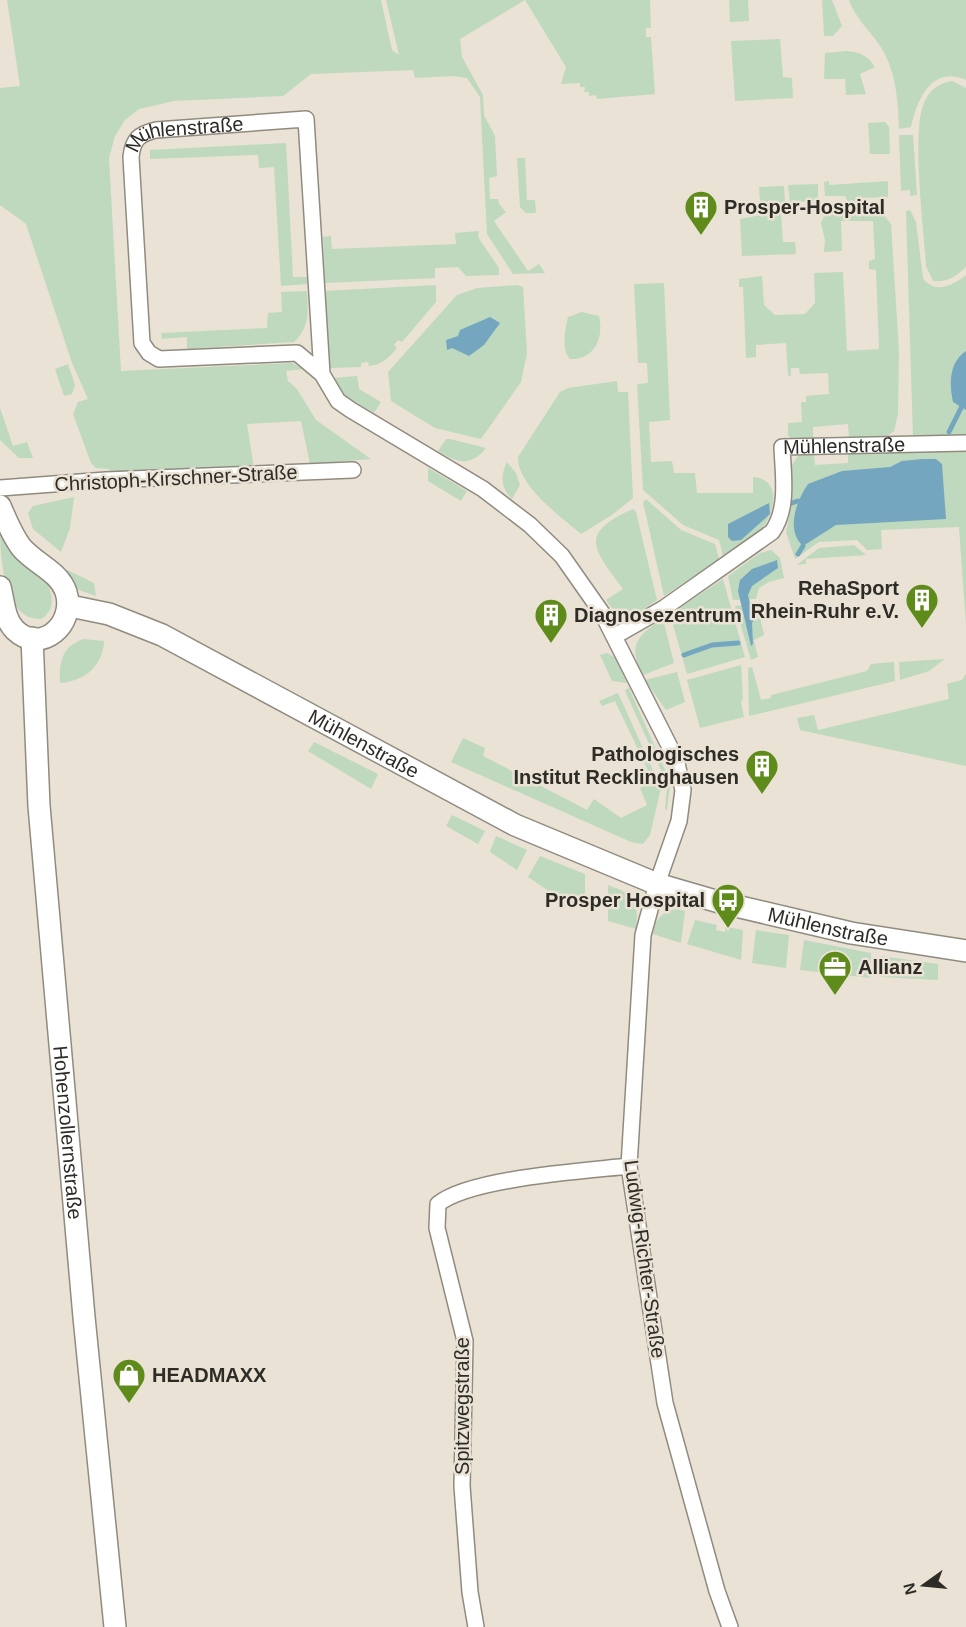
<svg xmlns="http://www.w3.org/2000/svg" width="966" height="1627" font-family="Arial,sans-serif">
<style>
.green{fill:#bfd9be}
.water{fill:#75a6bf}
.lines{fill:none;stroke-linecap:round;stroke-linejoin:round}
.stream{stroke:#75a6bf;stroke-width:5}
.minor-casing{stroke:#918b7f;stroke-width:18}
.secondary-casing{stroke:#918b7f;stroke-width:24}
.minor{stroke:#fff;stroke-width:15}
.secondary{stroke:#fff;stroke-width:21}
.labels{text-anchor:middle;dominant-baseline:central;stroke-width:5;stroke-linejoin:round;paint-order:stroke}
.street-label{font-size:20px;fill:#2e2c27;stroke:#e9e2d5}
.poi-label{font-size:20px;font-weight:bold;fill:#2e2c27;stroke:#e9e2d5;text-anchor:start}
</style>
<rect width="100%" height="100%" fill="#e9e2d5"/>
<!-- green -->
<path class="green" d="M 7,0 L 381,0 L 392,50 L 399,55 L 386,0 L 650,0 L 651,28 L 646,28 L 646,37 L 651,37 L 655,94 L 597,99 L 596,95 L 589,96 L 589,92 L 584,92 L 585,87 L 580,87 L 580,83 L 561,84 L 566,67 L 525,0 L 460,39 L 462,57 L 483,95 L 484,115 L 495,136 L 497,176 L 489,178 L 490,199 L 498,199 L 499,204 L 506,212 L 494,221 L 528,271 L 539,264 L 545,273 L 513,274 L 487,234 L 480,97 L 467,78 L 453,76 L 415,78 L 413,70 L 311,74 L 283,96 L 174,101 L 139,109 L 125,120 L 115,136 L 109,158 L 121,371 L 292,363 L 304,369 L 286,371 L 288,381 L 297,389 L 316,420 L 371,459 L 310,464 L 301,421 L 247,424 L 254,468 L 110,473 L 109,469 L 96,468 L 91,463 L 73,414 L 78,402 L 88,399 L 72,363 L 26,224 L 0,205 L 0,88 L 20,86 Z
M 729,0 L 748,0 L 749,21 L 730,22 Z
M 822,0 L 832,0 L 842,26 L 833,36 L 824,36 Z
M 849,0 L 966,0 L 966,80 C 932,65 917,99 911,127 L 899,129 C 898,99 896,68 878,43 C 868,29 855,17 849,0 Z
M 780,39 L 783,77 L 792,78 L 793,98 L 735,101 L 731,41 Z
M 846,51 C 860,52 867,55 875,67 L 860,74 L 866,94 L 846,95 L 845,79 L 824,79 L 825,53 Z
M 952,81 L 966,88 L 966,267 C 955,277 948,282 933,281 L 926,266 C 924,228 911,133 924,103 C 929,90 939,83 952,81 Z
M 885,122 L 889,127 L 890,154 L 870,154 L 868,123 Z
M 899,135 L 913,135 L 917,195 L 910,196 L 910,190 L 901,191 Z
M 286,143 L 293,277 L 307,277 L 307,284 L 281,286 L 274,167 L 259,168 L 258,155 L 150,159 L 150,150 Z
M 517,158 L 525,158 L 527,200 L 535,200 L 536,213 L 526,213 L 520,207 Z
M 829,181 L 829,185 L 888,181 L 888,197 L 861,198 L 860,201 L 848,202 L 845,196 L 825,196 L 824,182 Z
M 818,184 L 818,200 L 790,203 L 788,185 Z
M 784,186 L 785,203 L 763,204 L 760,201 L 759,187 Z
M 910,210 L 916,222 L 923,278 C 934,295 954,285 966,275 L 966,435 L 913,438 L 906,211 Z
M 775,212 L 781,214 L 783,242 L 795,242 L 796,254 L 742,256 L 740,219 Z
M 832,213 L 882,213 L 891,224 L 899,351 L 898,414 L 894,431 L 884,438 L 849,440 L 848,424 L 813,427 L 813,439 L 792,440 L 788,435 L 788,423 L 802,422 L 801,402 L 806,402 L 806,396 L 829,394 L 828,373 L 800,374 L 799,368 L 791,368 L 791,377 L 788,375 L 786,343 L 756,345 L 756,357 L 746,358 L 743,287 L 739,287 L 739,279 L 762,276 L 764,305 L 775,315 L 805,314 L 815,303 L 814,273 L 843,272 L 847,351 L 879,349 L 876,270 L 869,269 L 869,261 L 875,259 L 873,221 L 841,221 L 842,251 L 824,252 L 825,240 L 821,223 L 825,214 Z
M 479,231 L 478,237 L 499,268 L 499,275 L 466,276 L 458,267 L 435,268 L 435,278 L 325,283 L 323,237 L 331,236 L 332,249 L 456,244 L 455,233 Z
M 664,283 L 670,420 L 649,422 L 651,462 L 672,461 L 674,473 L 695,473 L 697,493 L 753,493 L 753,477 C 782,479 775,512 762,529 C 754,540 734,548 723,556 L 719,540 L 683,525 L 643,490 L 637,384 L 648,383 L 647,363 L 638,363 L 634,284 Z
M 436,285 L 436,302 L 402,342 L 398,340 L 394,345 L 397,348 C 389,358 381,365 369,366 L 368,362 L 361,363 L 361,367 L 330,368 L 325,291 Z
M 517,285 L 523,287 L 527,353 L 521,382 L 481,439 L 435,428 L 391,401 L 388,372 L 457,295 L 477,288 Z
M 307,291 C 308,312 310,327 294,342 L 187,349 L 187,337 L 162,339 L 161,333 L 267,328 L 268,313 L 282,312 L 281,292 Z
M 582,312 L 599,316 C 604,337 595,360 570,359 C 561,349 565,330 568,317 Z
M 68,364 L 75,385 L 72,394 L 64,396 L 55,369 Z
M 357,376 L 359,389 L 381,402 L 374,413 L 346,396 L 333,378 Z
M 617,381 L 618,392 L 628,392 L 633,498 L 612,515 L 581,534 C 561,517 517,485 518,457 L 560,392 L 568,388 Z
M 0,408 L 13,446 L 27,442 L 33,458 L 19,458 L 0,440 Z
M 446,439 L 450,439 L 486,448 C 471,467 457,463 438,451 Z
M 966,449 L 966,625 L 959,527 L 881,530 L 882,549 L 867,550 L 857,540 L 819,542 L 795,559 L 786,532 L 790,512 L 789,469 L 798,456 L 814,453 L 815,465 L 848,463 L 848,452 Z
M 507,462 L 516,473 L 520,485 L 512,499 C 501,488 500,476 507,462 Z
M 428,468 L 467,491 L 461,501 L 428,481 Z
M 74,497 L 70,528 L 61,552 L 33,529 L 28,513 L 33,506 Z
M 646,499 L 681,530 L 715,544 L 719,559 L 664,596 L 643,502 Z
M 633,509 L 636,512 L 657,600 C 639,613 620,624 606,600 L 623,589 C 595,550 576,534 633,509 Z
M 0,529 L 46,581 C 53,595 56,610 41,619 C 4,621 0,556 0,529 Z
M 854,545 L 866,555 L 806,559 L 806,564 L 797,565 L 819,548 Z
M 771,550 L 780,558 L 784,578 L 769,582 L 759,588 L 756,599 L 733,600 L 728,576 L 760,553 Z
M 61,567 L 94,583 L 96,596 L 79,590 Z
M 723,579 L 745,657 L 687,674 L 670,614 Z
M 757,604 L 764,635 L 754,640 L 758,657 L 751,660 L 735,606 Z
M 663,619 L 674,663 L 643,675 C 627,646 637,635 663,619 Z
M 83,639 L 104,641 C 103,666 85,681 60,683 C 59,659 63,647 83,639 Z
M 607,653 L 616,658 L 627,683 L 612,681 L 600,655 Z
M 945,659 L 929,671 L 900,680 L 899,662 Z
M 894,662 L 895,681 L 749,716 L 748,668 L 752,667 L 761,700 L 771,698 L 771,695 L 867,671 L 871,664 Z
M 741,665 L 743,699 L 741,702 L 744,717 L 700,728 L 687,680 Z
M 677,672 L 685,702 L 666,710 L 645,680 Z
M 966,674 L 966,766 L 800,730 L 797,718 L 814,715 L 818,730 L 949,699 L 947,684 L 962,680 Z
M 629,688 L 666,772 L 670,785 L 667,810 L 665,809 L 667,787 L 664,777 L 626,693 L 625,690 Z
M 618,693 L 661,788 L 650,835 L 643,844 L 631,842 L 451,762 L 463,738 L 485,748 L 483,756 L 587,810 L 594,799 L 621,818 L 647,805 L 640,788 L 653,781 L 615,701 L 602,706 L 599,701 Z
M 314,742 L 378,774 L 371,789 L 308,751 Z
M 452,815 L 485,831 L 478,844 L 446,826 Z
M 496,836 L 527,850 L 517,870 L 490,852 Z
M 540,856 L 585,874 L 585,893 L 574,908 L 528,877 Z
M 608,885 C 635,895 639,900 636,929 L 608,921 Z
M 677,909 L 685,911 L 681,943 L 653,934 C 655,919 662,911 677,909 Z
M 695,920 L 717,925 L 716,930 L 725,932 L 726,927 L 743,930 L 741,960 L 687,944 Z
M 756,930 L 789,935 L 786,968 L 752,963 Z
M 804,940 L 871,953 L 870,978 L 800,970 Z
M 881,956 L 938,964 L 938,980 L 881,977 Z"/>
<!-- water -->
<path class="water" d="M 490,317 L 500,323 L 484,345 L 469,356 L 452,348 L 447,350 L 446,340 L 458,336 L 460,330 Z
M 966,351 L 966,410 L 953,402 C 949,384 949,362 966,351 Z
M 922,459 L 936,459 L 942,464 L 946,519 L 836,525 L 803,546 C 785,530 797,500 808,484 L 842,471 L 890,467 L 902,461 Z
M 769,503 L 770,514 L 741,540 L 732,541 L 728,537 L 728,524 Z
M 777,560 L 778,568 L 752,586 L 748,595 L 754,620 L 752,623 L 753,644 L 751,646 L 738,591 L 740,580 L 752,569 Z"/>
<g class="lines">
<!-- stream -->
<path class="stream" d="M 949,432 L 961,408
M 792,503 L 798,501
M 798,554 L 803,546
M 684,655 L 712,645 L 738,643"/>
<defs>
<g id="minor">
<path id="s1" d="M 322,374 L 297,353 L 159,359 L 149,353 L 142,343 L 131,157 C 133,139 139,134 156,130 L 306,119 L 322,374 L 338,401 L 351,410 L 483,489 L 530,525 L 562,556 L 602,613 L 676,759 L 683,790 L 679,821 L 657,884 L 643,935 L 629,1166 L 665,1403 L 717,1591 L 730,1627"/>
<path d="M 0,488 L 106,480 L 353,470"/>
<path id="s2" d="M 615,636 L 664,608 L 772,532 C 789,508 783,475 782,447 L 966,443"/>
<path d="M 476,1627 L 470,1592 L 462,1486 L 465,1341 L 437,1228 L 438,1204 C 470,1178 584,1171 629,1166"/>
</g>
<g id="secondary">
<path d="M 0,506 C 6,520 12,535 21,547 C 35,564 59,571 66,592 C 76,624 41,655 15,630 C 4,619 4,602 0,587"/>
<path id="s3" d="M 70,606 L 109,614 L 162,635 L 515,825 L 657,884 L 719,902 L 851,933 L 966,951"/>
<path id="s4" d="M 32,638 L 39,806 L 84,1317 L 115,1627"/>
</g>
</defs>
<!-- minor casing -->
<use href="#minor" class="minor-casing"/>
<!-- secondary casing -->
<use href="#secondary" class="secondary-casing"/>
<!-- minor -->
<use href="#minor" class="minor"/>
<!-- secondary -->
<use href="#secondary" class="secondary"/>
</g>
<!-- icons -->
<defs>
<symbol id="building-pin" viewBox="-11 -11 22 30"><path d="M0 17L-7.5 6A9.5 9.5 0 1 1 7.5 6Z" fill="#5f8b1b" stroke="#e9e2d5"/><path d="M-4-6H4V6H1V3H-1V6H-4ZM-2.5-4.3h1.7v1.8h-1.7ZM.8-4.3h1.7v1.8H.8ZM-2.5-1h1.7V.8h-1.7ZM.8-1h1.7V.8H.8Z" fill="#fff"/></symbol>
<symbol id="bus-pin" viewBox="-11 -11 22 30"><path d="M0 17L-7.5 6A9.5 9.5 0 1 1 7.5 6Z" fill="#5f8b1b" stroke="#e9e2d5"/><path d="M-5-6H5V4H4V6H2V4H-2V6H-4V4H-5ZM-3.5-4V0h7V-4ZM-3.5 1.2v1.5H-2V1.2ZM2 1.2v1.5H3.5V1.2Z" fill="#fff"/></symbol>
<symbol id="office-pin" viewBox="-11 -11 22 30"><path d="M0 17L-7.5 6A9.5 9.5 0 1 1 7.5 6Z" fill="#5f8b1b" stroke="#e9e2d5"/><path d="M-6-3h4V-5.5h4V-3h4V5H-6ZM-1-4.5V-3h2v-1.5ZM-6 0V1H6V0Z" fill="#fff"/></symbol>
<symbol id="shop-pin" viewBox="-11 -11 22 30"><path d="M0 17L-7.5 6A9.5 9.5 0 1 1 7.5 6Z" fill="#5f8b1b" stroke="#e9e2d5"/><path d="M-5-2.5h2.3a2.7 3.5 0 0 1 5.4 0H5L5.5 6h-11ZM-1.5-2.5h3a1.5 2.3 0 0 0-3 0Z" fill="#fff"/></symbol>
</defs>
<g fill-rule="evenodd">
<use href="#building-pin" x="682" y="188" width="38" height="52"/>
<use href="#building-pin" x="903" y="581" width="38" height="52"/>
<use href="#building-pin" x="532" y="596" width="38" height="52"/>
<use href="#building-pin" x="743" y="747" width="38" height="52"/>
<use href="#bus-pin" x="709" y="881" width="38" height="52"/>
<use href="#office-pin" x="816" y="948" width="38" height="52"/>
<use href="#shop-pin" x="110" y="1356" width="38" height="52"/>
</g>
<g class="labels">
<!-- street labels -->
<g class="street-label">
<text stroke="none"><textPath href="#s1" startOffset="448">Mühlenstraße</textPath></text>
<text stroke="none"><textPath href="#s2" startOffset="338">Mühlenstraße</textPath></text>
<text transform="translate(176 478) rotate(-3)">Christoph-Kirschner-Straße</text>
<text stroke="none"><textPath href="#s3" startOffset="326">Mühlenstraße</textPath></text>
<text stroke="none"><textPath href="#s3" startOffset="828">Mühlenstraße</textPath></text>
<text stroke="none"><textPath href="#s4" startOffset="496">Hohenzollernstraße</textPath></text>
<text transform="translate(645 1259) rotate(82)">Ludwig-Richter-Straße</text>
<text transform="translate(462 1406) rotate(-90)">Spitzwegstraße</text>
</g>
<!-- poi labels -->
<g class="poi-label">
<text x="724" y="207">Prosper-Hospital</text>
<text x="899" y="588" text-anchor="end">RehaSport<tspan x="899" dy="23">Rhein-Ruhr e.V.</tspan></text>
<text x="574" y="615">Diagnosezentrum</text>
<text x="739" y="754" text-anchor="end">Pathologisches<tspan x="739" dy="23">Institut Recklinghausen</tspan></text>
<text x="705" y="900" text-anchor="end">Prosper Hospital</text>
<text x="858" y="967">Allianz</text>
<text x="152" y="1375">HEADMAXX</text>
</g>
</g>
<!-- north arrow -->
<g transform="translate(924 1585) rotate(255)" stroke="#e9e2d5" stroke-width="4.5" paint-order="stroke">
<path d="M0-4.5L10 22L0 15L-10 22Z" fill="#2e2c27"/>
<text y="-9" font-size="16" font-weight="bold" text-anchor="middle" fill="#2e2c27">N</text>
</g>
</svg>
